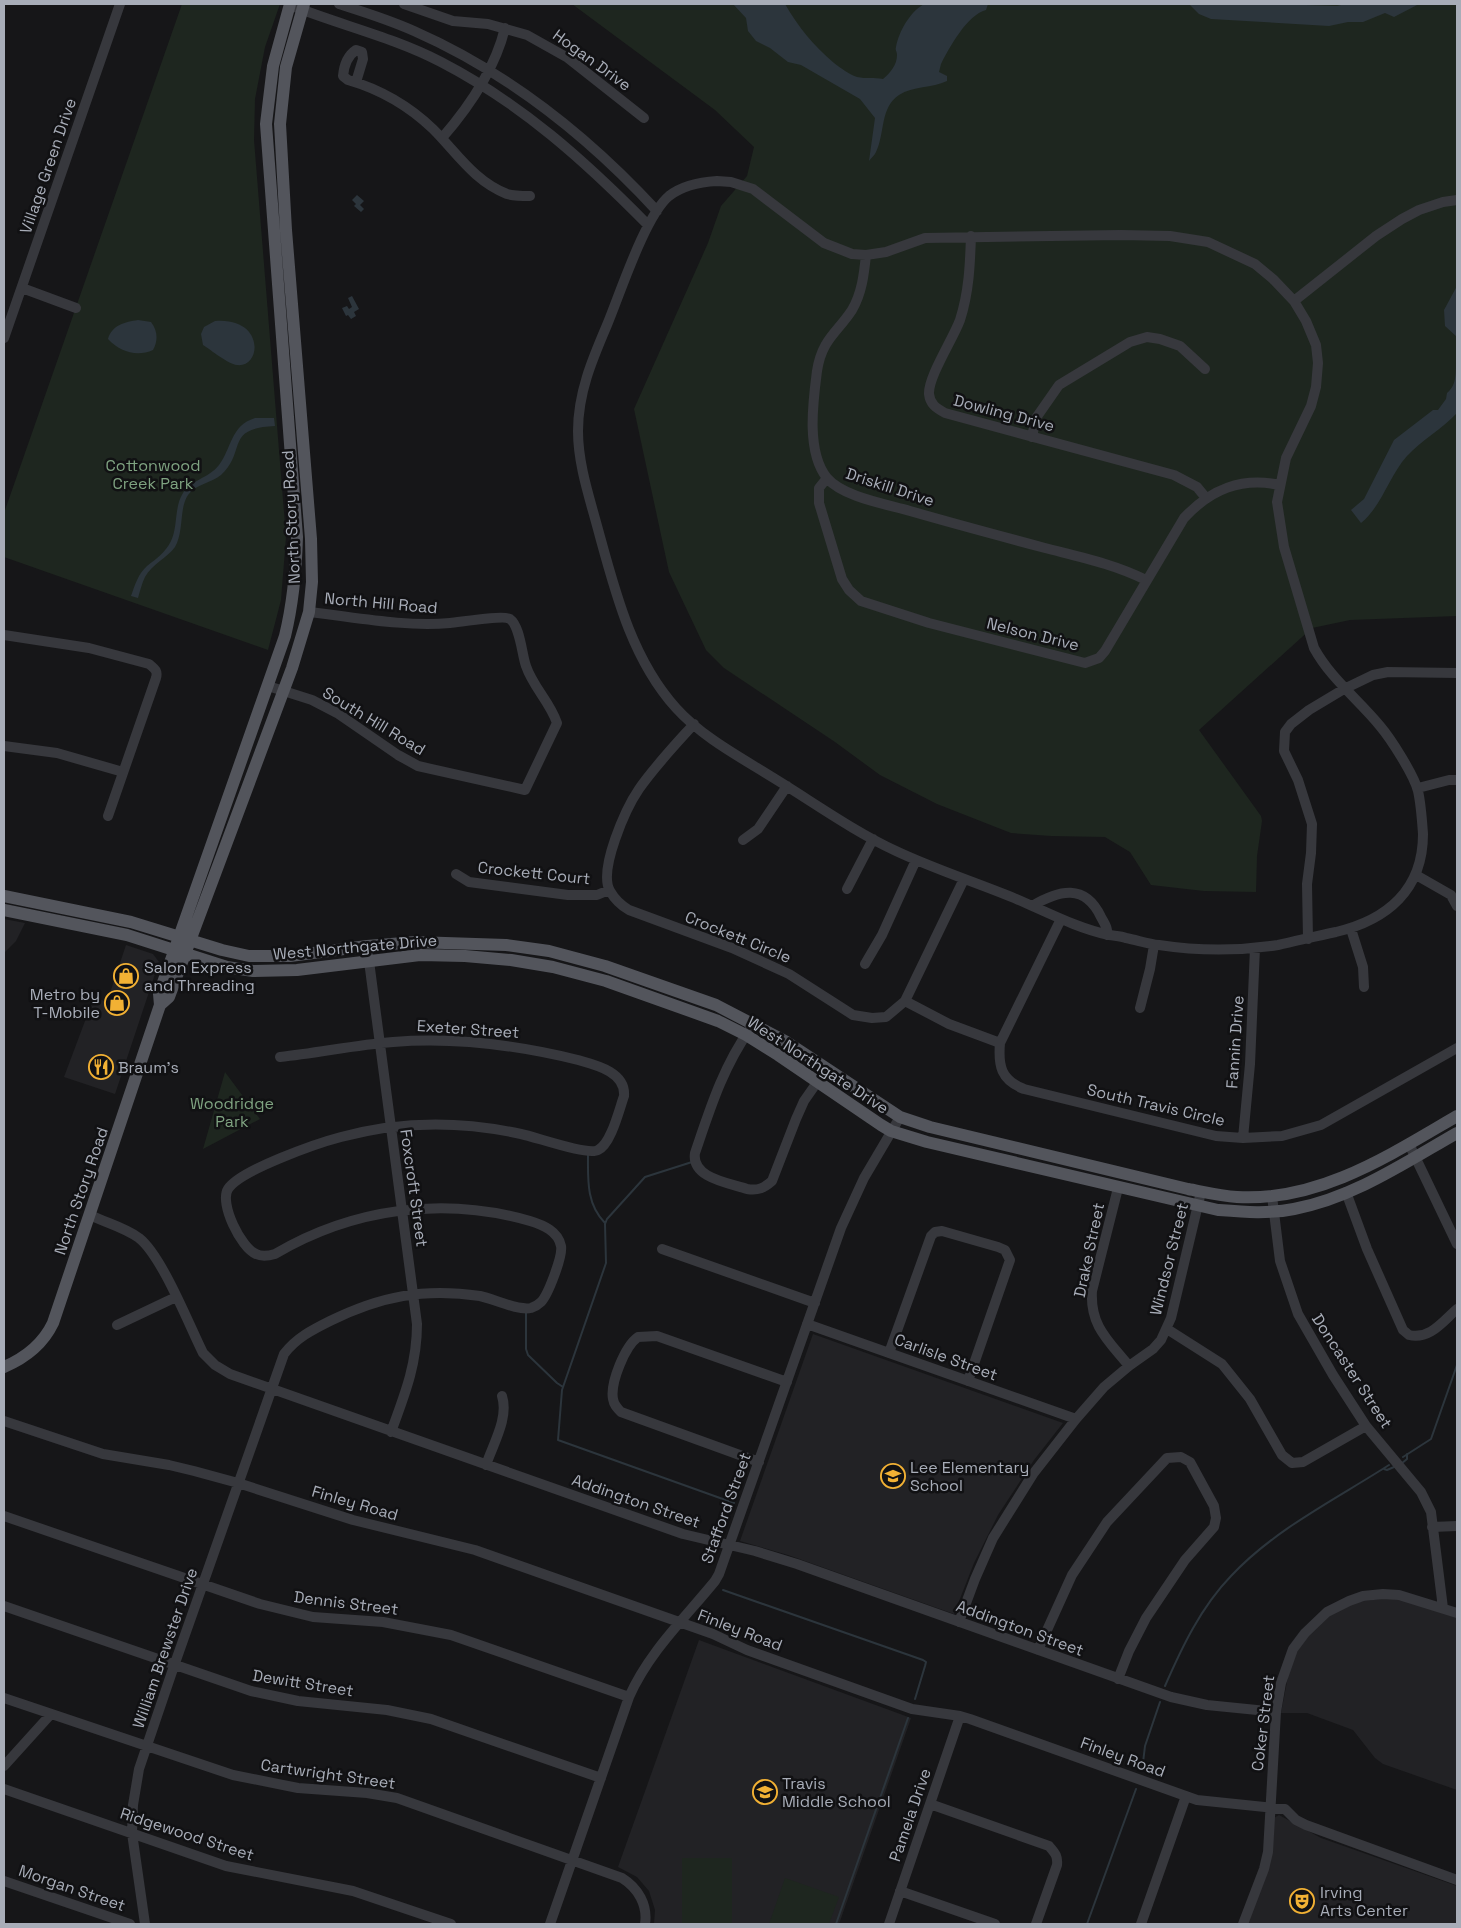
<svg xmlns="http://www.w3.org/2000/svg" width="1461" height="1928" font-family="'Space Grotesk',sans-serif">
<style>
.built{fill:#222225}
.green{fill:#1e261f}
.water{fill:#2c353c}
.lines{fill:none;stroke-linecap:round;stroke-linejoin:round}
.stream{stroke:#2c353c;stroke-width:2}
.minor{stroke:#37383d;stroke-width:10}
.major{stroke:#53555c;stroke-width:12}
.labels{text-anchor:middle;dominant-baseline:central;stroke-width:5;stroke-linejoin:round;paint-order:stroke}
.street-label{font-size:16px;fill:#a8adb8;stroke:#111113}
.park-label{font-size:16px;fill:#7fa381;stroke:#111113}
.poi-label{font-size:16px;fill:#a8adb8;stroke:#111113;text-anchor:start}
</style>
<rect width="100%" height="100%" fill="#161618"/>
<!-- built -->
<path class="built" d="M 4,919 L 25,923 L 16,941 L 4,953 Z
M 126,945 L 153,954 L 159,962 L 115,1094 L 64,1077 L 94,997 L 107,1002 Z
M 813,1334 L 1063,1423 L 1034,1460 L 998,1515 L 974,1563 L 954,1614 L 788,1555 L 740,1541 Z
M 1387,1598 L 1417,1603 L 1457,1617 L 1457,1790 L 1383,1764 L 1375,1758 L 1353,1730 L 1307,1713 L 1281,1713 L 1291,1661 L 1306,1635 L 1329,1615 L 1357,1602 Z
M 699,1640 L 911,1718 L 839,1924 L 654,1924 L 655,1910 L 649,1891 L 637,1877 L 618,1867 Z
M 1279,1815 L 1321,1838 L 1457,1886 L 1457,1924 L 1246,1924 L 1274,1818 Z"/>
<!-- green -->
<path class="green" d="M 182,4 L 280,4 L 265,47 L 255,99 L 254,140 L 286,537 L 281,600 L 268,650 L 4,557 L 4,513 Z
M 572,4 L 1457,4 L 1457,616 L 1350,620 L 1312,628 L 1199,730 L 1261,816 L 1262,821 L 1257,856 L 1256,892 L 1204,891 L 1151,885 L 1130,852 L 1105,837 L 1051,836 L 1011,833 L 937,804 L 880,775 L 835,742 L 724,668 L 706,650 L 669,572 L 634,409 L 708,243 L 721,206 L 747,176 L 754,147 L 715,110 Z
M 225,1072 L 260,1119 L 203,1149 Z
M 682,1858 L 732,1858 L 732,1924 L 682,1924 Z
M 785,1878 L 839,1897 L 829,1924 L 769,1924 Z"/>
<!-- water -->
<path class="water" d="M 733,4 L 785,4 C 799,28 813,45 834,63 C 841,68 848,74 857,77 C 866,79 874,77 883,79 C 890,73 897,65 897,55 C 897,51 895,51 896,47 C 899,31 910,12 924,4 L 988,4 L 986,10 C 967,15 949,48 941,64 L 939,72 L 947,76 L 947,81 C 932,88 913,86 899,95 C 880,107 885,134 876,152 C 875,155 871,158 869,161 L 875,118 L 860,99 L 801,65 L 788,62 L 770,48 L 756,41 L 748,31 L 746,18 Z
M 1189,4 L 1273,5 L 1275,4 L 1337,6 L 1345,4 L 1419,4 L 1394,17 L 1385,13 L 1363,22 L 1348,22 L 1329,26 L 1211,19 L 1199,14 Z
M 357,195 L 364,201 L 360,205 L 364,209 L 361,212 L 354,206 L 356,204 L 352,200 Z
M 1457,286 L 1457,337 L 1445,326 L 1444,310 Z
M 352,296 L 359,309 L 354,312 L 356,316 L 351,319 L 348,315 L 346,316 L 342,308 L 347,306 L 349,309 L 352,307 L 348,298 Z
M 138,320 L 151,322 C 158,331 158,341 153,350 C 137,357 120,352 108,339 C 112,325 125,322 138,320 Z
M 215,321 C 265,317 262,368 237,365 C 228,364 211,350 203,345 L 201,334 L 204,327 Z
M 1457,349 L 1457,413 C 1442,429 1422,440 1407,456 C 1389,476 1382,506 1361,523 L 1351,510 L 1364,499 L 1394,440 L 1433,410 L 1438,410 L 1446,399 L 1447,393 C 1460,383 1454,364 1457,349 Z
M 255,418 L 274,418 L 275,426 C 224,428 247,451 221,475 C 211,483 196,484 188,495 C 179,508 184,532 175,547 C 167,558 152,564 145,577 C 142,583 140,591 138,598 L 131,596 C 135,585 138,574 147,566 C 157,558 165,553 171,541 C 178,527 174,507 183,493 C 191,480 209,478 219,465 C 232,448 230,426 255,418 Z"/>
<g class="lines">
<!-- stream -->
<path class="stream" d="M 588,1154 C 588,1179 586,1204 605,1223
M 692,1162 L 645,1177 L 607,1219 L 605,1224 L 606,1263 L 562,1390 L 558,1440 L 734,1503
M 526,1313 L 526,1349 L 528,1355 L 557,1383 L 563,1387
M 1403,1457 L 1431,1439 L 1457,1365
M 1401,1464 L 1407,1459 L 1407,1454
M 1384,1469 L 1387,1470 L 1394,1467
M 723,1590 L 923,1660 L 926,1662 L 925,1666 L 915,1699
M 1165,1686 C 1182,1647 1201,1607 1231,1576 C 1275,1529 1336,1499 1389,1465
M 1142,1771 L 1145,1746 L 1160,1702
M 836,1924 L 908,1718
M 1087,1924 L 1136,1789"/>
<!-- minor -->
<path class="minor" d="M 339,4 C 364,12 390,20 414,31 C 507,72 588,136 657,211
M 404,4 L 453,21 L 488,24 L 527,35 L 568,58 L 644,118
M 295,7 C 344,26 395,38 441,62 C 522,104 585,161 648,225
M 356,82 L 363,59 L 362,52 L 356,50 C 347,56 344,65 343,76 L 348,80 C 379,89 409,106 433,129 C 457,153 474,181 507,194 C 514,196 523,196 530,196
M 442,138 C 469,107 495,69 505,28
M 717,181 L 731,182 L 753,189 L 824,243 L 852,254 L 866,255 L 886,252 L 925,238 L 1121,235 L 1170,236 L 1208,242 L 1255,264 L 1273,279 L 1294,301 L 1306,321 L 1316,345 L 1318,363 L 1316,387 L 1311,406 L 1286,458 L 1277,502 L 1284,547 L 1314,648 C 1331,679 1358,699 1380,726 C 1391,739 1414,775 1418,791 C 1421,804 1422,820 1423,834 C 1423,890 1387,920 1336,932 C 1316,936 1297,941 1278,945 C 1239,951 1198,951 1159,945 C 1148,944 1137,940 1126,938 C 1121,936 1115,936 1109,935 C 1076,928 1045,911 1014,898 C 975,882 934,869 896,851 C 853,831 813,802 772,777 C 740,757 702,737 676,708 C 630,657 614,587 596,522 C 588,493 578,462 578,431 C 578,393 592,360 607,325 C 620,294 645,216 669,196 C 683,185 700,182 717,181 Z
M 971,236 C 970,265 969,292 960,320 C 953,339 928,377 929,394 C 930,404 936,408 945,413 L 1174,475 L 1197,487 L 1206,498
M 866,255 C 864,274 862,293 852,310 C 837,333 822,339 817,371 C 813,402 806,452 827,478 C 843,497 886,504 910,511 C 955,524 1000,536 1045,548 C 1080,557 1114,564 1146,580
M 22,288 L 76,308
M 1294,301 L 1376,236 L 1402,219 L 1419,210 L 1443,202 L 1457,200
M 4,338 L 120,4
M 1032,437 L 1036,418 L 1059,385 L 1130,342 L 1147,337 L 1160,339 L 1180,346 L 1205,369
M 827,478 L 819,488 L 819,503 L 842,579 L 849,590 L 861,601 L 929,623 L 1085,663 L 1099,658 L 1105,651 L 1184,518 C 1211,489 1241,477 1280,485
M 4,635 L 89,648 L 149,664 C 155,669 158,671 156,678 L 108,816
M 268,686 L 312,700 L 337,713 L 398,755 L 418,766 L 525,790 L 557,723 C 550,702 533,687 526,666 C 522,655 520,626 510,619 C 504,615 461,622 450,623 C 403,627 355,617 309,612
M 694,724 C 675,745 655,766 639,789 C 626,808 598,870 610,891 C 614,898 622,906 629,910 L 732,948 L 789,974 L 853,1015 L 872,1018 L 886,1017 L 905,1001 L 964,879
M 4,746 L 57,753 L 123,772
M 1418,788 L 1449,780 L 1457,780
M 743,840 L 758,829 L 787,786
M 456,874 L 469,882 L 568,895 L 597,895 L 609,890
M 1416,875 L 1451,895 L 1457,906
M 847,889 L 873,839
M 1032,906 C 1059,890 1085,883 1101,917 C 1104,923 1108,927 1107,935
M 1061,919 L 1000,1043 C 998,1066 1001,1080 1024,1089 L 1216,1136 L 1243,1138 L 1282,1136 L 1321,1125 L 1457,1048
M 1351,929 L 1363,967 L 1364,987
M 1308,939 L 1307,884 L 1311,853 L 1312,824 L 1298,780 L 1284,751 L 1285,732 L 1291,724 L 1309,710 L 1344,689 L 1373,675 L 1388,672 L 1457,673
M 367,946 L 417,1324 C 417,1364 405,1394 391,1432
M 865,964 L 882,935 L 916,860
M 905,1001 L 949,1024 L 1000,1043
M 1140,1008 L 1150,969 L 1154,945
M 750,1029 C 723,1067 710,1109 695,1153 C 691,1178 729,1183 747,1189 C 758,1191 764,1188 772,1181 L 796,1119 L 804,1101 L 818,1081
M 1243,1138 L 1250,1064 L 1255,948
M 1409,1144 L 1457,1244
M 1118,1188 L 1092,1291 C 1090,1326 1108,1340 1129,1366
M 1346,1192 L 1367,1249 L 1403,1330 L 1409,1335 C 1430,1340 1443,1321 1457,1309
M 1272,1196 L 1280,1261 L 1298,1314 L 1333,1375 L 1366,1426 L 1421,1492 L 1431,1512 L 1443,1608
M 90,1215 C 106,1223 124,1227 139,1238 C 162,1256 189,1325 203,1353 L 215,1365 L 230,1374 L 683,1534 L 755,1551 L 797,1564 L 1171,1697 L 1207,1705 L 1276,1712
M 662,1249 L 815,1303
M 807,1324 L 1076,1419
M 117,1325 L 176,1297
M 1167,1329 L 1222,1364 L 1250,1399 L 1282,1455 L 1292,1463 L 1303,1462 L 1366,1426
M 889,1353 L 931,1236 L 935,1232 L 942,1231 L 998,1247 L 1005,1250 L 1010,1260 L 968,1381
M 4,1421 L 103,1454 L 169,1465 L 194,1471 L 238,1483 L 353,1520 L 475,1550 L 713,1634 L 747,1650 L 912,1709 L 960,1716 L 970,1719 L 1197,1800 L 1285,1809 L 1296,1820 L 1306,1825 L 1457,1880
M 759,1462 L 621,1412 C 617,1408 614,1405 613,1399 C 610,1383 625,1346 638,1337 L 657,1336 L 787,1382
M 486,1465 C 493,1444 509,1418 502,1396
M 4,1516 L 260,1604 L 313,1617 L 383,1622 L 451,1635 L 629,1697
M 1432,1527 L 1457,1526
M 4,1606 L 251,1691 L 298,1701 L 387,1710 L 431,1719 L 601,1778
M 959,1622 L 975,1579 L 993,1538 L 1033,1474 L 1076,1419 L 1104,1387 L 1129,1366 L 1153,1349 L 1161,1340 L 1171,1318 L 1201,1192
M 1038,1650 L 1072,1575 L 1107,1522 L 1167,1458 L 1181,1457 L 1190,1462 L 1214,1506 L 1216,1518 L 1214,1527 L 1185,1560 L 1146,1618 L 1129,1651 L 1118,1679
M 4,1698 L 233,1775 L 298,1788 L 367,1793 L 397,1798 L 622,1878 C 638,1888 648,1905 645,1924
M 4,1766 L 51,1714
M 4,1789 L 226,1866 L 353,1891 L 451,1924
M 930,1804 L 1049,1846 C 1055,1853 1058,1856 1057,1865 L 1036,1924
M 4,1881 L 130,1924
M 900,1891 L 995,1924
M 145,1924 L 132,1833 L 133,1805 L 139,1769 L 174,1666 L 284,1354 C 296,1338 312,1330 330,1321 C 381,1296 423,1288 480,1296 C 494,1299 518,1311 531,1308 C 534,1307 538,1305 541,1302 C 548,1295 563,1256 561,1246 C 558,1231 543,1225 530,1221 C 444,1196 353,1208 275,1254 C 268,1256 262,1257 256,1254 C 241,1248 219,1203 228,1189 C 240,1170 318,1143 341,1137 C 400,1121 462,1121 521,1134 C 536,1137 588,1156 598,1150 C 611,1144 619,1110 624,1096 C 626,1072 596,1065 578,1060 C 517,1045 456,1037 393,1042 C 355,1045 318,1053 280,1057
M 550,1924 L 629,1697 C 649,1652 684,1619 715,1581 L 719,1574 L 841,1228 L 864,1178 L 900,1117
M 889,1924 L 960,1716
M 1141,1924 L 1186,1796
M 1243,1924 L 1264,1869 L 1268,1852 L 1276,1712 L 1281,1683 L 1293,1649 L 1305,1633 L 1327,1612 L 1349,1601 L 1363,1596 L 1383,1594 L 1399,1595 L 1457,1613"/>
<!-- major -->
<path class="major" d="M 4,896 L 131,922 L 222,950 L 249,956 L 290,956 L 367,946 L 415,942 L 506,945 L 549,951 L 605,966 L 716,1005 L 785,1041 L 900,1117 L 930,1127 L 1188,1189 C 1204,1192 1221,1196 1237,1197 C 1319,1202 1390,1155 1457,1116
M 4,910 L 127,935 L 227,967 L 253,971 L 297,970 L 420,955 L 465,956 L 511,960 L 553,967 L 606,981 L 718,1021 L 746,1035 L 778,1055 L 881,1125 L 891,1131 L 927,1142 L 1218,1210 C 1244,1212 1269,1214 1294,1209 C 1353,1198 1406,1162 1457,1133
M 160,1005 L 169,997 L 292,668 L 309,612 L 312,582 L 311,539 L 286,230 L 280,124 L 286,67 L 304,4
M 4,1367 C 25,1358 43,1344 53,1323 L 160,1005 L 159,994 L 285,636 C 293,603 296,571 297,537 L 266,124 L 273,66 L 290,4"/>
</g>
<!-- icons -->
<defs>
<symbol id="shop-ring" viewBox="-11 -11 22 22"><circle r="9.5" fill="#111113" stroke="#f2b134" stroke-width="1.5"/><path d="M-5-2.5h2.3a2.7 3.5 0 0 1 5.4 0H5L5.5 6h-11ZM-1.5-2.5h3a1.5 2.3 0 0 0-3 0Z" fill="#f2b134"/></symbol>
<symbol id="restaurant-ring" viewBox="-11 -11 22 22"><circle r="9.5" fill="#111113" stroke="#f2b134" stroke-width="1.5"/><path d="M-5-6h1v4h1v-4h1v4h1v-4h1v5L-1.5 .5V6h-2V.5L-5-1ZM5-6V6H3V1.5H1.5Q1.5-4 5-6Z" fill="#f2b134"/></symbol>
<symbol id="school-ring" viewBox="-11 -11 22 22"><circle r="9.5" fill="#111113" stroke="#f2b134" stroke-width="1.5"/><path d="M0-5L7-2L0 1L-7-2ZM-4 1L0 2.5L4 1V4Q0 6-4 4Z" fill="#f2b134"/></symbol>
<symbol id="theatre-ring" viewBox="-11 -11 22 22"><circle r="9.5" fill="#111113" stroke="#f2b134" stroke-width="1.5"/><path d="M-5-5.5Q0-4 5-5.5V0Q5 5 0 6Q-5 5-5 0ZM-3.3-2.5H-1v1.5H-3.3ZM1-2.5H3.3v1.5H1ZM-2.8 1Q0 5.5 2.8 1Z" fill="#f2b134"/></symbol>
</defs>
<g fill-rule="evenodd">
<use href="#shop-ring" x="112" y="962" width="28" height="28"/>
<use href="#shop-ring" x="103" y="989" width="28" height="28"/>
<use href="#restaurant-ring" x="87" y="1053" width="28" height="28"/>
<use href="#school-ring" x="879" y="1462" width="28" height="28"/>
<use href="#school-ring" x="751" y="1778" width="28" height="28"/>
<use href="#theatre-ring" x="1288" y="1887" width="28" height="28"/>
</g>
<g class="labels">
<!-- street labels -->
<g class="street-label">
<text transform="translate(592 60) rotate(36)">Hogan Drive</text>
<text transform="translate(48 166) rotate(-71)">Village Green Drive</text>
<text transform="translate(1004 413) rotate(15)">Dowling Drive</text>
<text transform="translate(890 487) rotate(18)">Driskill Drive</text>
<text transform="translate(291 517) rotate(-93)">North Story Road</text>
<text transform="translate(381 603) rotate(5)">North Hill Road</text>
<text transform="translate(1033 634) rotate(14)">Nelson Drive</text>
<text transform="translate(374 721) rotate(31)">South Hill Road</text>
<text transform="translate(534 873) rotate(6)">Crockett Court</text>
<text transform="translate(738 937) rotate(22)">Crockett Circle</text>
<text transform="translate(355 947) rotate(-5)">West Northgate Drive</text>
<text transform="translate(468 1029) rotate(4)">Exeter Street</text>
<text transform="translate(1235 1042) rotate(-86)">Fannin Drive</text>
<text transform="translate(818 1065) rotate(33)">West Northgate Drive</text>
<text transform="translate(1156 1105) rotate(13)">South Travis Circle</text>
<text transform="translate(414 1188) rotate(82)">Foxcroft Street</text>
<text transform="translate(81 1191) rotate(-71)">North Story Road</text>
<text transform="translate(1089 1250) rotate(-78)">Drake Street</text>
<text transform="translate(1169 1259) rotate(-76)">Windsor Street</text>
<text transform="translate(946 1357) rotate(20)">Carlisle Street</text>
<text transform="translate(1352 1371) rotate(57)">Doncaster Street</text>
<text transform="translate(636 1501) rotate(19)">Addington Street</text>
<text transform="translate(355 1503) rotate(16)">Finley Road</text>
<text transform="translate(726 1508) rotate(-70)">Stafford Street</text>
<text transform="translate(346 1603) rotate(7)">Dennis Street</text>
<text transform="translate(1020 1628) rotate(20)">Addington Street</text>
<text transform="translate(740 1630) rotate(21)">Finley Road</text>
<text transform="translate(165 1648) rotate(-71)">William Brewster Drive</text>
<text transform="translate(303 1683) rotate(9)">Dewitt Street</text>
<text transform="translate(1263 1723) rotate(-83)">Coker Street</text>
<text transform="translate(1123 1757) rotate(20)">Finley Road</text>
<text transform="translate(328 1774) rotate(8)">Cartwright Street</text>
<text transform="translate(910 1815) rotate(-71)">Pamela Drive</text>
<text transform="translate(187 1834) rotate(18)">Ridgewood Street</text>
<text transform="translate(72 1888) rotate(19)">Morgan Street</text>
</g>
<!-- park labels -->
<g class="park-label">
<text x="153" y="465">Cottonwood<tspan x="153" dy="18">Creek Park</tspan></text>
<text x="232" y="1103">Woodridge<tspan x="232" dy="18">Park</tspan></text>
</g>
<!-- poi labels -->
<g class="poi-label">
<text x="144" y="967">Salon Express<tspan x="144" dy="18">and Threading</tspan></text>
<text x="100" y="994" text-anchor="end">Metro by<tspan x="100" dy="18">T-Mobile</tspan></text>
<text x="118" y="1067">Braum's</text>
<text x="910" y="1467">Lee Elementary<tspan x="910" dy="18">School</tspan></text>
<text x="782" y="1783">Travis<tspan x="782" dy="18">Middle School</tspan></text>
<text x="1320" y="1892">Irving<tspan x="1320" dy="18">Arts Center</tspan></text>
</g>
</g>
<!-- border -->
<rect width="1461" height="1928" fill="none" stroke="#a8adb8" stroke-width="10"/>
</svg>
